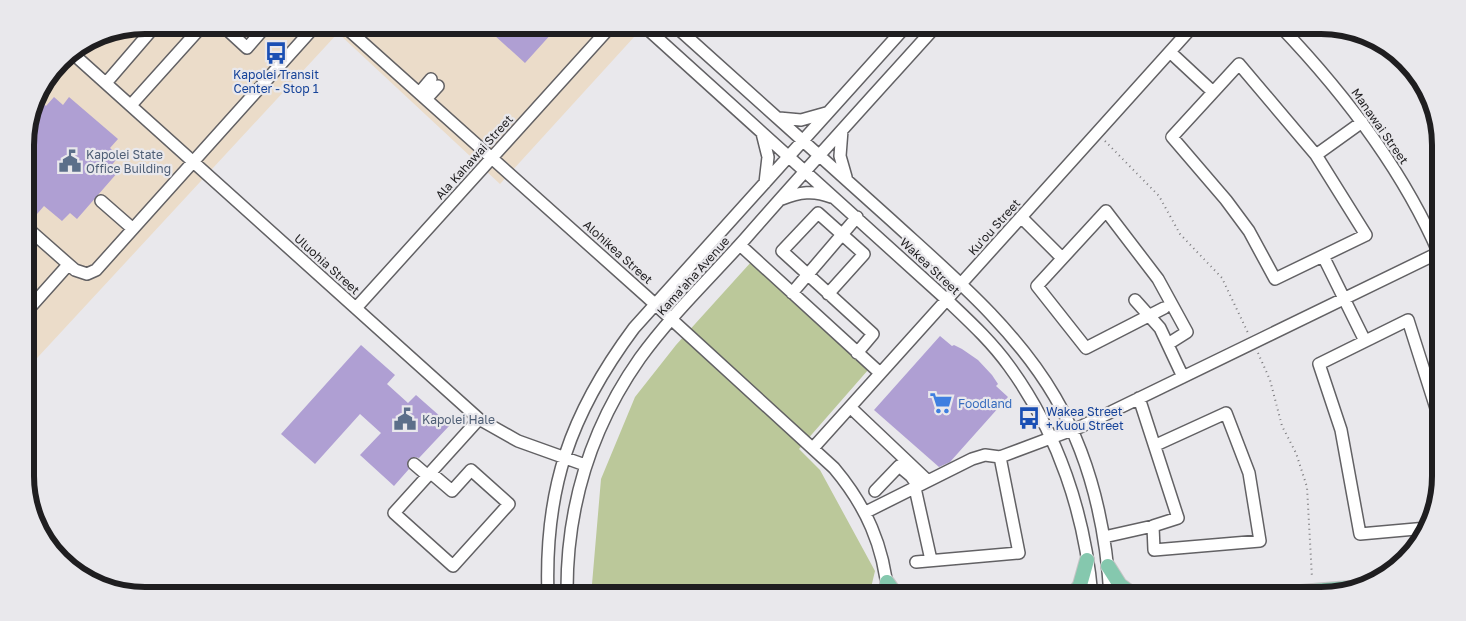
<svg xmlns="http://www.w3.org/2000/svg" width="1466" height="621" font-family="'Golos Text',sans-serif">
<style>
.commercial{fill:#ebdcc9}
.green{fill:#bbc89a}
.building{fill:#af9fd3}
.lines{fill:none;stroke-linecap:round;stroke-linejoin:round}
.minor-casing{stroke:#626164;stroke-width:14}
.major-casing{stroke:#c5c4c5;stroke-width:16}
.path{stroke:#7c7b7e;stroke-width:2;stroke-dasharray:1 4;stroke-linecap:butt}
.minor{stroke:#fff;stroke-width:11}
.major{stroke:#85c8ae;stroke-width:14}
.labels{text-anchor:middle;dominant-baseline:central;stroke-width:4.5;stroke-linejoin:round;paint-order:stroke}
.transit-label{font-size:12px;fill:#164399;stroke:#e9e8ec}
.street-label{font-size:12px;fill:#1f1e20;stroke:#e9e8ec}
.service-label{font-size:12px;fill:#4e5e75;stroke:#e9e8ec;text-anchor:start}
.shop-label{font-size:12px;fill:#366cbe;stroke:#e9e8ec;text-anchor:start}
.rim{fill:none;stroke:#1f1e20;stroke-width:6}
</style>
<rect width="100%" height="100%" fill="#e9e8ec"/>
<!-- commercial -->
<path class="commercial" d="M 144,25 L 645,25 L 500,184 L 338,33 L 26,370 L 25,136 L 37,92 L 65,55 L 99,34 Z"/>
<!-- green -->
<path class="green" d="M 752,261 L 875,362 L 799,449 L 820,470 L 875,571 L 869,596 L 591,596 L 601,479 L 635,397 L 676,345 Z"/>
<!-- building -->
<path class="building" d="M 483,25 L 546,25 L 553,32 L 525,63 Z
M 54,97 L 63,105 L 69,97 L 118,139 L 110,148 L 119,156 L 111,166 L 118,172 L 77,219 L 70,213 L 62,221 L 44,206 L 37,214 L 25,204 L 25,136 L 34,104 L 38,99 L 46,106 Z
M 940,336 L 952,346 L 954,345 L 962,349 L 978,360 L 992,375 L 998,384 L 996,386 L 1008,397 L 950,462 L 939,467 L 874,410 Z
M 361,345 L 395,375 L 387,384 L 408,403 L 416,395 L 450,425 L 419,458 L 415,457 L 409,459 L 407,463 L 409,469 L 394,486 L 360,455 L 381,433 L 360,414 L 315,464 L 281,434 Z"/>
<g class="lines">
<defs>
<path id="minor" d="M 222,25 L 247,48 L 267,25
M 343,25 L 646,296 L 834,468 C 866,506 884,546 888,596
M 643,25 L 947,300 C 969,321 991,341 1009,366 C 1058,433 1085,514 1092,596
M 674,25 C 746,90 819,155 891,220 C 950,274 1014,327 1055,397 C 1090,457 1106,527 1110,596
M 1279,25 C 1344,93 1403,169 1440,256
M 71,52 L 479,419 L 518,441 L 585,465
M 1170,52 L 1213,92
M 1239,64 L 1316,155 L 1366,235 L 1275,279 L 1249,231 L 1226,200 L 1172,137 Z
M 106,83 L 156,25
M 420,92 L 431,79
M 427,98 L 438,86
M 131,105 L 203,25
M 779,118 L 801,120 L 826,113
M 842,130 L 840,156 L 846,177
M 762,133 L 768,157 L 765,183
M 1316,155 L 1362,122
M 782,199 C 799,192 814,190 831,197
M 101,201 L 133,229
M 1021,217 L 1062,258
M 25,226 L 75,270 L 87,274 L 96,270 L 316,25
M 740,245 L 880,373
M 1323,256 L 1365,341
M 792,293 L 857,217
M 828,294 L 864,254 L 818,213 L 782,251 L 873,334 L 857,353
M 1135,300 L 1160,328 L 1183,377
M 356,308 L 612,25
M 1164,308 L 1086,348 L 1037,286 L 1106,211 L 1158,279 L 1187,332 L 1168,344
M 26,312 L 68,265
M 850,407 L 928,481
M 814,447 L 1194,25
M 414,464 L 428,476
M 431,473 L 452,491 L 471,470 L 509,504 L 453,566 L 394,513 L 479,419
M 915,488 L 931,560
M 875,491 L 899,466 L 911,476 L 918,486
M 866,512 L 972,459 L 985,455 L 1000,457 L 1080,427 L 1440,252
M 1153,526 L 1154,550 L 1260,541 L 1249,473 L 1226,413 L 1156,445
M 1427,528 L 1360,534 L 1341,430 L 1319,364 L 1408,320 L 1441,424
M 1104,537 L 1153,526 L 1178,518 L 1139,398
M 916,562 L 1019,553 L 1000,457
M 548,596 C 544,489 570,414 634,328 L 907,25
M 567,596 C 566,510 590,429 640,358 C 671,315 710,278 745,239 C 808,167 873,96 937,25"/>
<path id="major" d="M 1108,566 L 1120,585 L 1135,596
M 887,582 L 897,596
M 1072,596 L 1080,585 L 1087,560
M 1254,596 L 1349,588"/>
</defs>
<!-- minor casing -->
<use href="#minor" class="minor-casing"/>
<!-- major casing -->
<use href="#major" class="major-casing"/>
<!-- path -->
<path class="path" d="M 1105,141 L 1159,196 L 1180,234 L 1222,278 L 1248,333
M 1258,353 L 1270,380 L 1282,426 L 1296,453 L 1307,487 L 1312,578"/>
<!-- minor -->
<use href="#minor" class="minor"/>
<!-- major -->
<use href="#major" class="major"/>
</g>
<!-- icons -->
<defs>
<symbol id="bus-bare" viewBox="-9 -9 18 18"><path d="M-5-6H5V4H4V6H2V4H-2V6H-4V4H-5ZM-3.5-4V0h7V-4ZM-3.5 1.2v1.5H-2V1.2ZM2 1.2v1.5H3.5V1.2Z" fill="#1a4fb4" stroke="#e9e8ec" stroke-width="2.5" paint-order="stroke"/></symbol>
<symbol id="civic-bare" viewBox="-9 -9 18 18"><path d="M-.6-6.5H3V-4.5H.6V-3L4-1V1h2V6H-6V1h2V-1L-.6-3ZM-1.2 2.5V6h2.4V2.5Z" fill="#5c6f8a" stroke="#e9e8ec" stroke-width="2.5" paint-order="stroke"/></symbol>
<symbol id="supermarket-bare" viewBox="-9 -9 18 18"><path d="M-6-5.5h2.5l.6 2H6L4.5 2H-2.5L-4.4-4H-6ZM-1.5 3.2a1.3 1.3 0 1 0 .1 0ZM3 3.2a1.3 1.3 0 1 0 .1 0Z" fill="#3f7fe0" stroke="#e9e8ec" stroke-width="2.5" paint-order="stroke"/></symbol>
</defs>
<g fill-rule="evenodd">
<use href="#bus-bare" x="260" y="37" width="32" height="32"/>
<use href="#civic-bare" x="54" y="145" width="32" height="32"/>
<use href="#supermarket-bare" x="925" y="387" width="32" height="32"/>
<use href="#bus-bare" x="1013" y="402" width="32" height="32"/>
<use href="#civic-bare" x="389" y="403" width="32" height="32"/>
</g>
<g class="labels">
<!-- transit labels -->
<g class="transit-label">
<text x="276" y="74">Kapolei Transit<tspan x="276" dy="14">Center - Stop 1</tspan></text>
<text x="1046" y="411" text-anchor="start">Wakea Street<tspan x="1046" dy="14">+ Kuou Street</tspan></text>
</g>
<!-- street labels -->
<g class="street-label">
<text transform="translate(1380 126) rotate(55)">Manawai Street</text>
<text transform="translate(474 157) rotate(-48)">Ala Kahawai Street</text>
<text transform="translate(994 227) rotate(-48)">Ku'ou Street</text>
<text transform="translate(618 252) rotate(42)">Alohikea Street</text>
<text transform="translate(327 264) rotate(42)">Uluohia Street</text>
<text transform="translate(930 266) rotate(43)">Wakea Street</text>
<text transform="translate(693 276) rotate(-48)">Kama'aha Avenue</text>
</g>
<!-- service labels -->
<g class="service-label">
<text x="86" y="154">Kapolei State<tspan x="86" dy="14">Office Building</tspan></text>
<text x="422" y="419">Kapolei Hale</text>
</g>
<!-- shop labels -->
<g class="shop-label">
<text x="958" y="403">Foodland</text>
</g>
</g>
<!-- crop -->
<path d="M0 0H1466V621H0ZM145 34H1321A111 111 0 0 1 1432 145V476A111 111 0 0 1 1321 587H145A111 111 0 0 1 34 476V145A111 111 0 0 1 145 34Z" fill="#e9e8ec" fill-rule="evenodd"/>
<path class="rim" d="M145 34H1321A111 111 0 0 1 1432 145V476A111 111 0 0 1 1321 587H145A111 111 0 0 1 34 476V145A111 111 0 0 1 145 34Z"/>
</svg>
